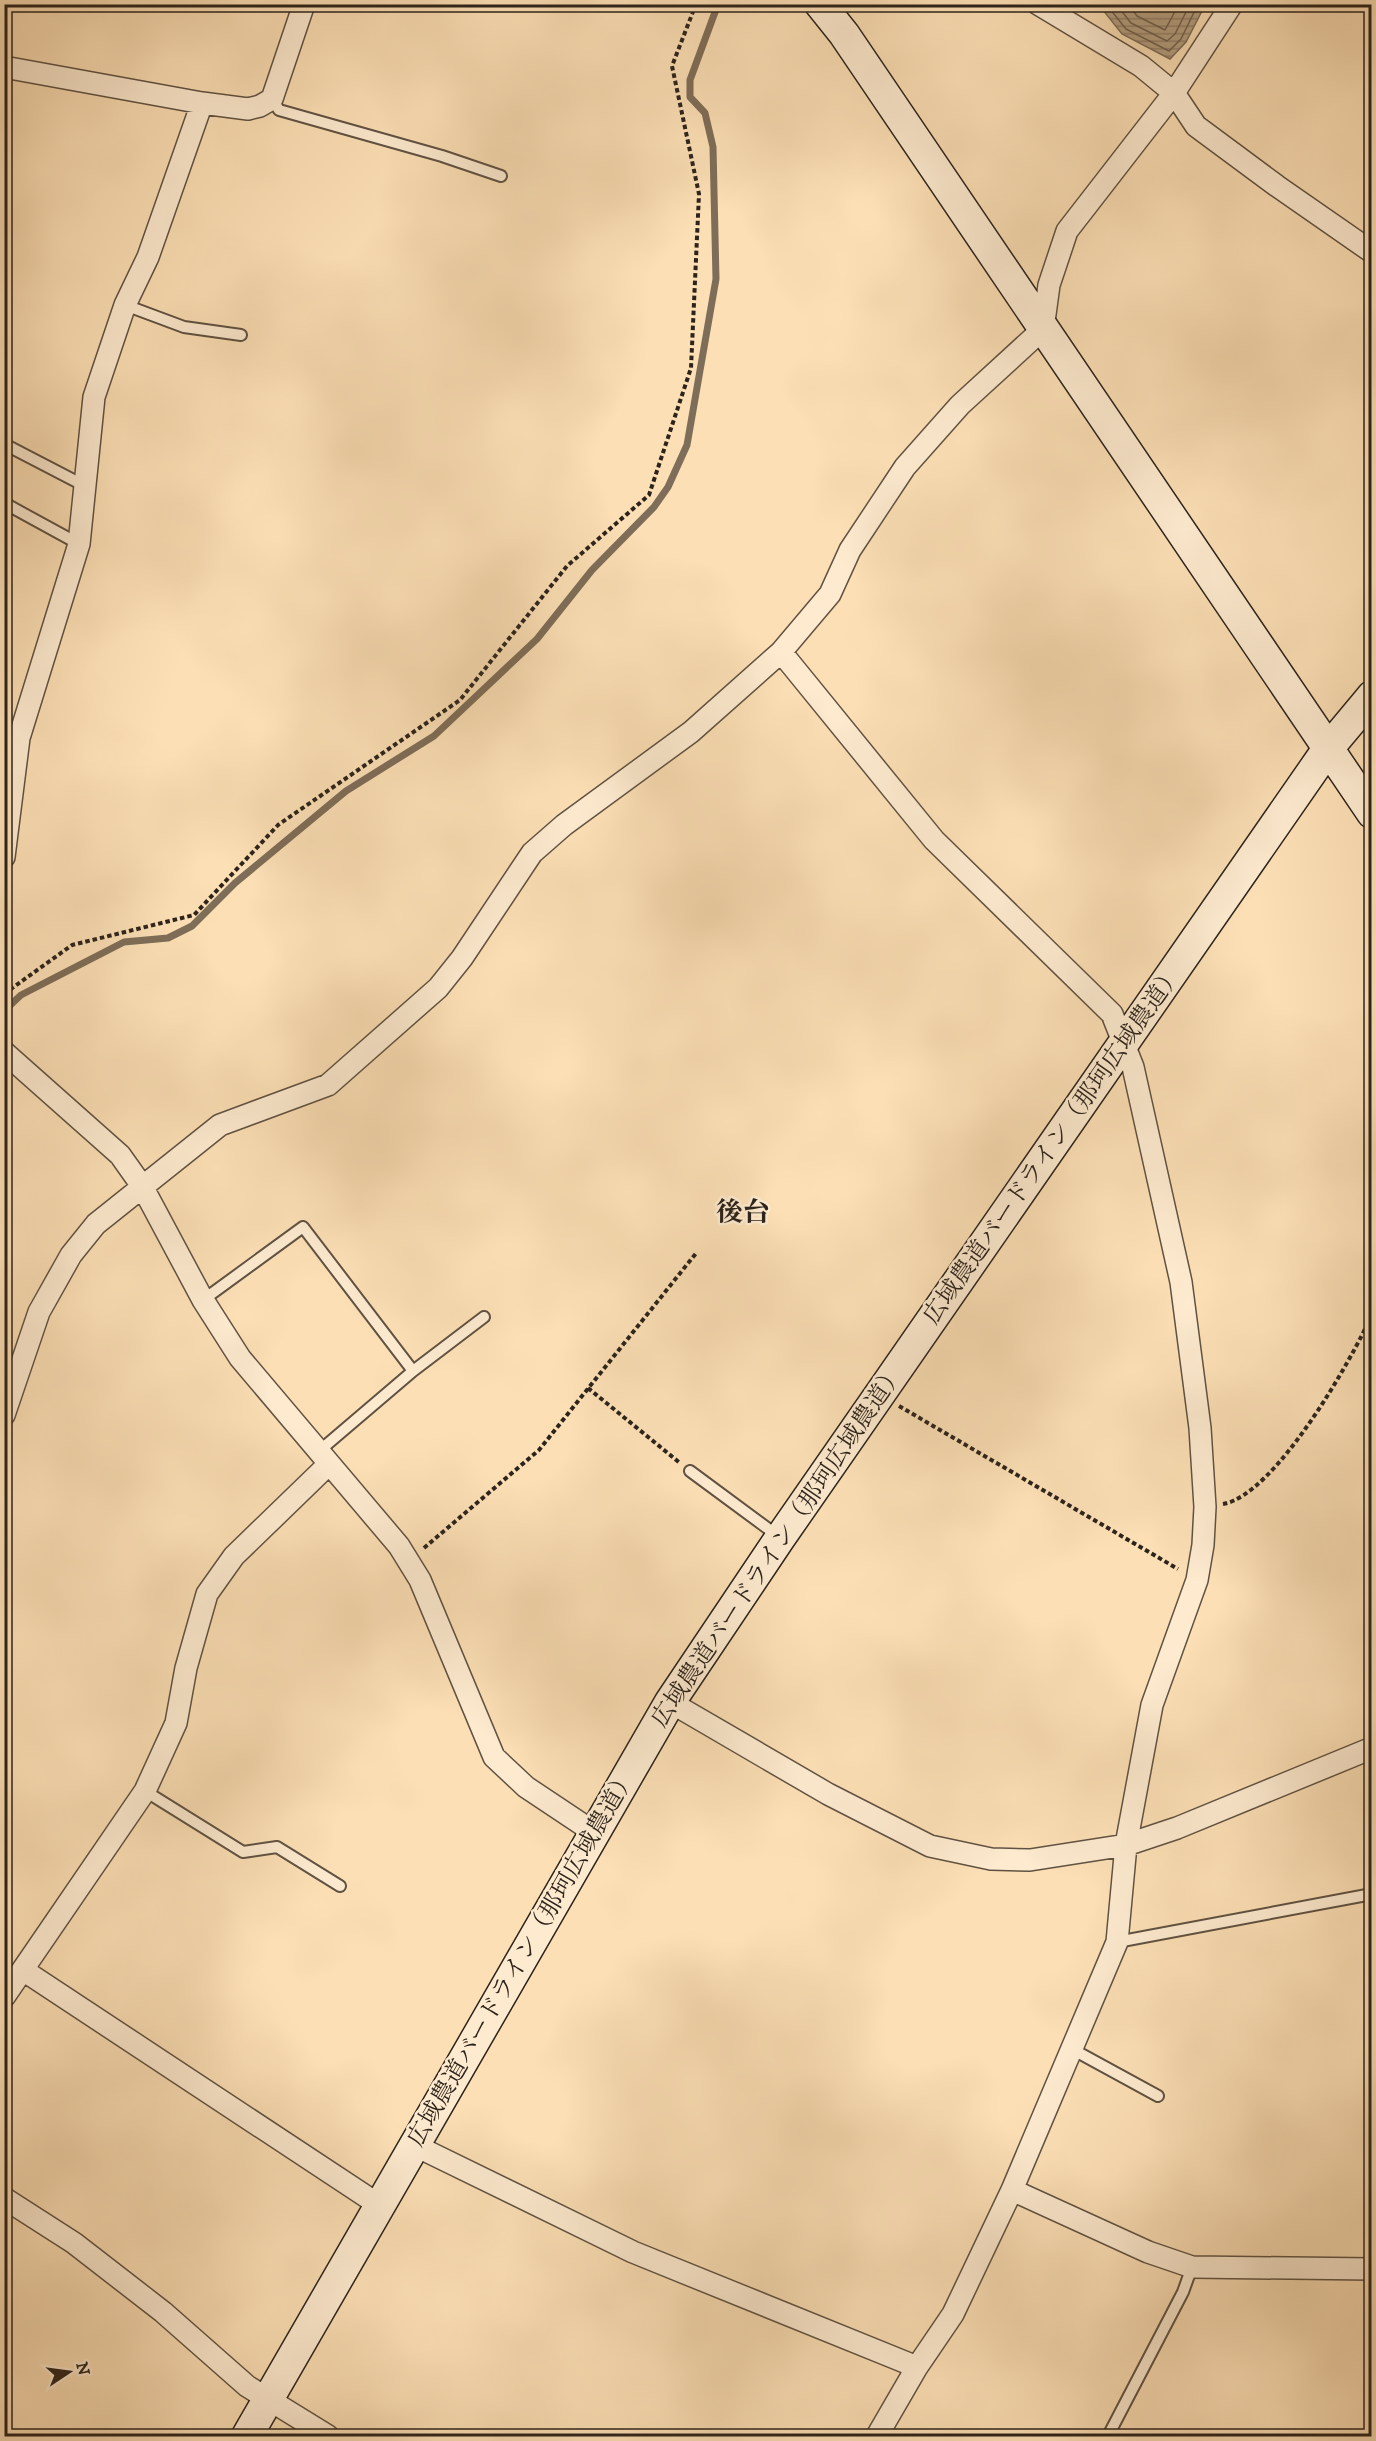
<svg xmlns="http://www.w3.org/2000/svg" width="1376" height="2441" font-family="'IM FELL DW Pica','Noto Serif JP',serif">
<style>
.water{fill:url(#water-rules);stroke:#7e6d58;stroke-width:1.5}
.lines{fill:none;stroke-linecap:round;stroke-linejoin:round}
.shore{stroke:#70614e;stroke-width:1.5}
.stream{stroke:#7e6d58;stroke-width:7}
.lane-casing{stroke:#605242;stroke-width:14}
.street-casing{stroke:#605242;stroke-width:24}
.secondary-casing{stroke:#2c231b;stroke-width:33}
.path{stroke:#2c231b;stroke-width:4;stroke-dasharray:4.5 3;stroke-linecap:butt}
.lane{stroke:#fdeacf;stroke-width:10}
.street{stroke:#fdeacf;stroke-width:21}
.secondary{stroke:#fdeacf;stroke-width:30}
.labels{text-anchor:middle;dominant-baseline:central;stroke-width:5;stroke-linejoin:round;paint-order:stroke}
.street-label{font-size:24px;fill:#2c231b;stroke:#fdeacf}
.quarter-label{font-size:27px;font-weight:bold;fill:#2c231b;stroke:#fdeacf}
</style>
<defs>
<pattern id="water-rules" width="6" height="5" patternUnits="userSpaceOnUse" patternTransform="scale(1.5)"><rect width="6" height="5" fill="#b59f81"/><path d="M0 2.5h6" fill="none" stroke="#938169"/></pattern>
</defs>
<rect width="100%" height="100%" fill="#fcdfb5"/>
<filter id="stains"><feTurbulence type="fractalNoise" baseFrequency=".00333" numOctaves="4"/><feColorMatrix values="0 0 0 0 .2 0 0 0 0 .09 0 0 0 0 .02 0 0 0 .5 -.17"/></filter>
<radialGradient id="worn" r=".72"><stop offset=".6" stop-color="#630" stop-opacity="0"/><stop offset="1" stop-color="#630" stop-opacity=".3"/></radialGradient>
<!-- water -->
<path class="water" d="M 1099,5 L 1205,5 L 1186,42 L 1170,59 L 1122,34 Z"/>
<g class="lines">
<!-- shore -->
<path class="shore" d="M 1106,4 L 1126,29 L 1169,51 L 1181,39 L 1198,4
M 1116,4 L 1131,23 L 1167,41 L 1175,34 L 1190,4
M 1128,4 L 1137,16 L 1165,30 L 1179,4"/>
<!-- stream -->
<path class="stream" d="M 4,1011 L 21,995 L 124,942 L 168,938 L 192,926 L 235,883 L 346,791 L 434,736 L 537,639 L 592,570 L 654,507 L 668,487 L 687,445 L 716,279 L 713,147 L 705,113 L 690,97 L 690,80 L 718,4"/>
<defs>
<path id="lane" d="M 272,99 L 279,110 L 442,156 L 501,176
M 125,305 L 184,327 L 241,335
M 4,444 L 85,486
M 4,503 L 79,544
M 203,1300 L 303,1227 L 413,1371
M 318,1452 L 413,1371 L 484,1317
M 690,1471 L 778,1536
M 145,1791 L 243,1852 L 277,1847 L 340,1886
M 1117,1942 L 1372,1894
M 1070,2048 L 1158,2096
M 1108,2436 L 1183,2292 L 1192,2267"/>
<path id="street" d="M 1038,4 L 1141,66 L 1174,93 L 1196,126 L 1277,186 L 1372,252
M 4,67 L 202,103 L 248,109 L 260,106 L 272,99 L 304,4
M 781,652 L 934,840 L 1112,1014 L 1133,1067 L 1181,1282 L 1200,1428 L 1205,1507 L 1203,1545 L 1197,1580 L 1152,1705 L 1126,1845 L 1117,1942 L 1012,2190 L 953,2314 L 917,2367 L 877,2436
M 4,857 L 19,738 L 79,544 L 94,397 L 125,305 L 148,257 L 202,103
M 4,1052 L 120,1155 L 142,1186 L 203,1300 L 240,1358 L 399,1546 L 420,1580 L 494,1757 L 526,1787 L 595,1833
M 4,1415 L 39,1312 L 71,1255 L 96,1224 L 220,1125 L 328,1085 L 438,988 L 462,958 L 532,853 L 564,825 L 691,732 L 781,652 L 830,594 L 850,550 L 905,467 L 960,405 L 1043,329 L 1049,285 L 1067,231 L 1174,93 L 1232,4
M 670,1702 L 828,1794 L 930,1846 L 991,1859 L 1030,1860 L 1126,1845 L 1177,1828 L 1372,1748
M 23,1970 L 379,2205
M 4,1997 L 145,1791 L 176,1723 L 186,1668 L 207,1594 L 234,1556 L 329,1464
M 414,2145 L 633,2252 L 917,2367
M 1012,2190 L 1148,2252 L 1192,2267 L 1372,2269
M 4,2198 L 74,2243 L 163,2312 L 247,2386 L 328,2436"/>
<path id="secondary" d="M 820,4 L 844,34 L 1372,813
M 247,2436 L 670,1702 L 780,1538 L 1327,750 L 1372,696"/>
</defs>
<!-- lane casing -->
<use href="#lane" class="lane-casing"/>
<!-- street casing -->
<use href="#street" class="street-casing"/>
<!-- secondary casing -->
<use href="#secondary" class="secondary-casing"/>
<!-- path -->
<path class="path" d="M 4,994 L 72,945 L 194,915 L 278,825 L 460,700 L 567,566 L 649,495 L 691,368 L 699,194 L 672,66 L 696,4
M 588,1388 L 680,1463
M 899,1406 L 1178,1569
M 1223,1504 C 1275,1495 1352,1360 1372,1314
M 424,1548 L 539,1450 L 697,1252"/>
<!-- lane -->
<use href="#lane" class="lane"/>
<!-- street -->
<use href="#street" class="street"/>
<!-- secondary -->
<use href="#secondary" class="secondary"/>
</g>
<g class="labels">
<!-- street labels -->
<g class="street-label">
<text transform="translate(1053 1145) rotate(-55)">広域農道バードライン（那珂広域農道）</text>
<text transform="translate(778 1546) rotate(-56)">広域農道バードライン（那珂広域農道）</text>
<text transform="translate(522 1958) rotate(-60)">広域農道バードライン（那珂広域農道）</text>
</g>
<!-- quarter labels -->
<g class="quarter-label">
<text x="743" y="1213">後台</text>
</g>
</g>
<!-- margin -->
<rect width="1376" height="2441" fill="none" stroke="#fcdfb5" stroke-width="24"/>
<rect x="6" y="6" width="1364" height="2429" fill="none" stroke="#2c231b" stroke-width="3"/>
<rect x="12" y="12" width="1352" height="2417" fill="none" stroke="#2c231b" stroke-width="1.5"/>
<!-- north arrow -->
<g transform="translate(69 2372) rotate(77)" stroke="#fdeacf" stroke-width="4.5" paint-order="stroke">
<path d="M0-4.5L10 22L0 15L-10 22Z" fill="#2c231b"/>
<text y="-9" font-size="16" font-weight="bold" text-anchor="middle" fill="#2c231b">N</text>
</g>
<rect width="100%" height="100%" filter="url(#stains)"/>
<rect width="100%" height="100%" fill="url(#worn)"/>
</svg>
